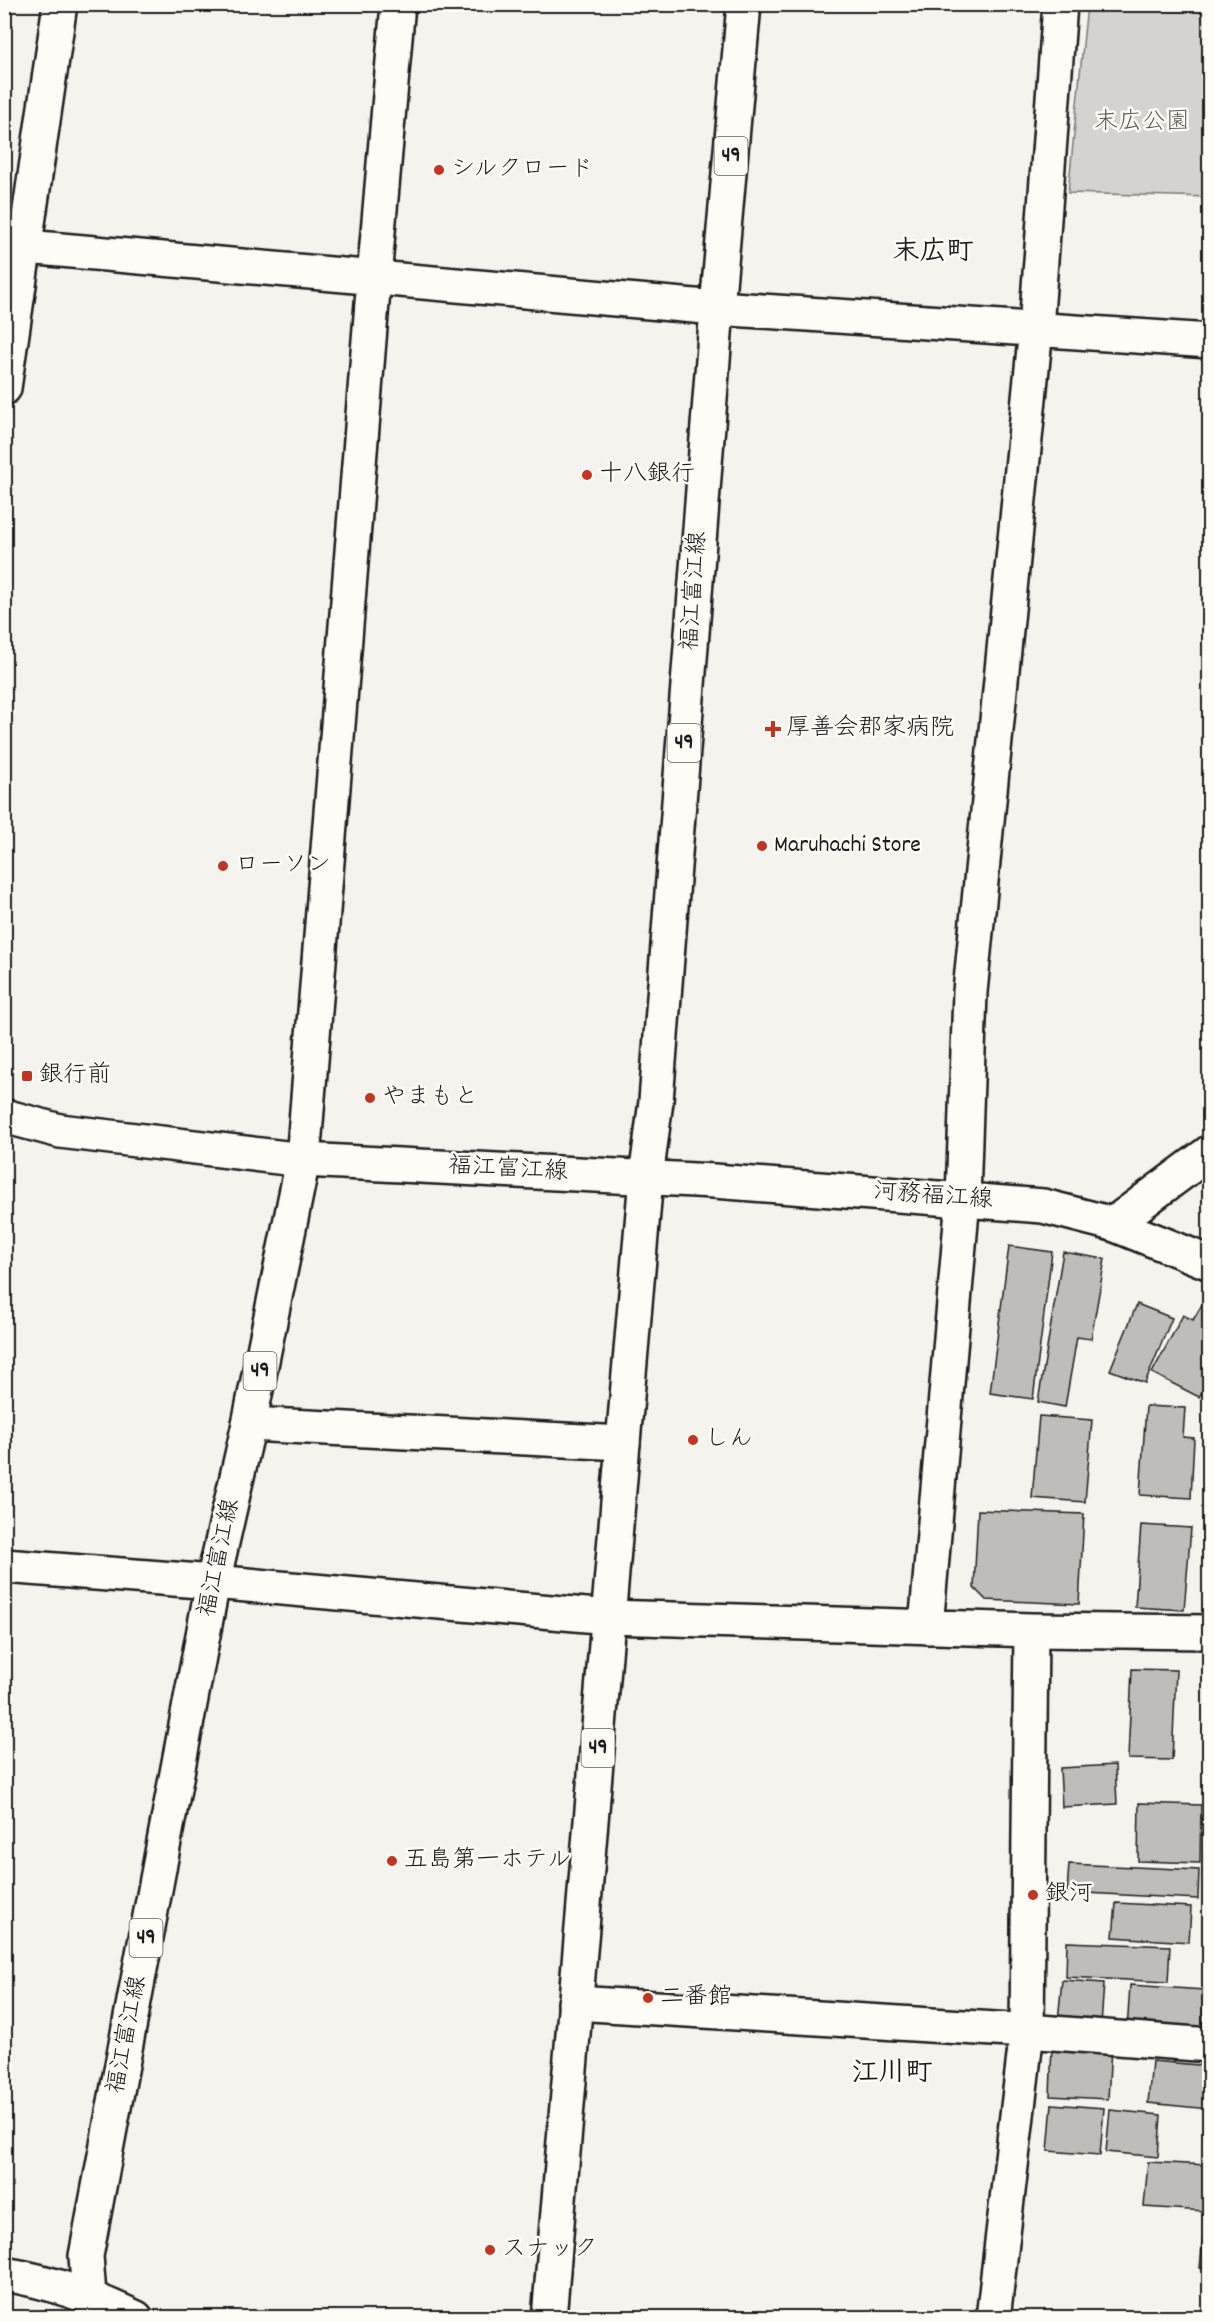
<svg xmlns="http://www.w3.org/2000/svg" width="1214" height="2322" font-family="Dekko,'Klee One',sans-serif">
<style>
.green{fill:#d4d3cf;stroke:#787876;stroke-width:1.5}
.building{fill:#bebdba;stroke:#1c1c1c;stroke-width:1.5}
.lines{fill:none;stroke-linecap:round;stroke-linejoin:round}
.minor-casing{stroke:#1c1c1c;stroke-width:38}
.major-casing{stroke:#1c1c1c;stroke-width:38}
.minor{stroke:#fdfcf7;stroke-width:33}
.major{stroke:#fdfcf7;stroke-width:33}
.poi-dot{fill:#c8321e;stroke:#fdfcf7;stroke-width:2}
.labels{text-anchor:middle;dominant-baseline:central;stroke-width:5;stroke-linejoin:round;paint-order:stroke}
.shield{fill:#fdfcf7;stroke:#605f5e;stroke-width:1.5}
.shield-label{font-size:22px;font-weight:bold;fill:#1c1c1c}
.park-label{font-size:24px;fill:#5c5c5b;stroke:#fdfcf7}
.poi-label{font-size:24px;fill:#1c1c1c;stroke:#fdfcf7;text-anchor:start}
.street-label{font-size:24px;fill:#1c1c1c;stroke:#fdfcf7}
.quarter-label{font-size:27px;font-weight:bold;fill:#1c1c1c;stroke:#fdfcf7}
</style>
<rect width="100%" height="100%" fill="#f4f3ee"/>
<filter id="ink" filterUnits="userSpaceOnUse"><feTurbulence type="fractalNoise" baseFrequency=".0167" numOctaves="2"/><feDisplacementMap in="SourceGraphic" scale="12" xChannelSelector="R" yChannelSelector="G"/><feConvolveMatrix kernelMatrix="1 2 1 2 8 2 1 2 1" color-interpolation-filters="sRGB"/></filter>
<g filter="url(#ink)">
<!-- green -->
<path class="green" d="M 1087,5 L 1209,5 L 1209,197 L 1068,193 Z"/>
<!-- building -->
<path class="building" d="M 1009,1246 L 1052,1252 L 1033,1399 L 990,1393 Z
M 1063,1252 L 1105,1259 L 1091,1339 L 1077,1337 L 1065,1407 L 1038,1402 Z
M 1203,1303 L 1210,1307 L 1210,1379 L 1199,1397 L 1152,1373 L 1183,1315 L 1193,1320 Z
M 1137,1304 L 1172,1318 L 1145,1383 L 1110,1370 Z
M 1146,1406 L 1185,1408 L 1183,1437 L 1194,1438 L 1191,1498 L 1140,1495 Z
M 1039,1416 L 1092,1420 L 1085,1502 L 1032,1498 Z
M 978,1510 L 1084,1514 L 1079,1604 L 986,1600 L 974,1588 Z
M 1141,1525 L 1191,1528 L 1184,1610 L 1135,1607 Z
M 1132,1669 L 1176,1670 L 1172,1760 L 1128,1759 Z
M 1115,1765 L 1117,1804 L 1062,1807 L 1060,1768 Z
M 1139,1803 L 1201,1805 L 1200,1863 L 1138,1861 Z
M 1069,1864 L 1199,1870 L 1198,1899 L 1067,1892 Z
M 1116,1903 L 1191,1907 L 1189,1942 L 1113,1937 Z
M 1067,1942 L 1170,1946 L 1168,1982 L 1066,1977 Z
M 1062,1980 L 1104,1983 L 1101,2024 L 1058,2021 Z
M 1130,1985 L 1204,1990 L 1202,2036 L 1127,2031 Z
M 1052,2045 L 1111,2048 L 1108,2099 L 1050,2096 Z
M 1152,2061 L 1210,2066 L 1209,2109 L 1148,2103 Z
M 1052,2104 L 1104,2108 L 1100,2155 L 1048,2151 Z
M 1110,2110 L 1161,2115 L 1158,2157 L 1106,2152 Z
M 1148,2162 L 1207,2165 L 1204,2211 L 1144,2207 Z
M 1204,2226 L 1210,2226 L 1210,2269 L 1200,2268 Z
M 1118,2313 L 1167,2318 L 1118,2318 Z"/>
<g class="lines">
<defs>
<path id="minor" d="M 4,245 L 717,308 L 1210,341
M 4,388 L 60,4
M 4,1116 L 60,1131 L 303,1160 L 374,278 L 398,4
M 1113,1224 L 1210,1152
M 249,1424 L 623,1443
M 4,1566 L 213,1582 L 609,1617 L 1031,1630 L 1210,1632
M 926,1627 L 963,1199 L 970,992 L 1036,328 L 1060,4
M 575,2003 L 1027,2031 L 1210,2045
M 993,2318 L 1027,2031 L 1031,1630"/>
<path id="major" d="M 4,2274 C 53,2282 92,2297 136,2318
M 89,2296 L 86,2256 L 213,1582 L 249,1424 L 303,1160 L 714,1181 L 1043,1206 L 1113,1224 L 1210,1263
M 549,2318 L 623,1443 L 646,1178 L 656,1101 L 717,308 L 744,4"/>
</defs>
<!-- minor casing -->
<use href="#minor" class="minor-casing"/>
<!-- major casing -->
<use href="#major" class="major-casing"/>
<!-- minor -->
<use href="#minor" class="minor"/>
<!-- major -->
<use href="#major" class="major"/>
</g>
</g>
<!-- markers -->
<g class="poi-dot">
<circle cx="439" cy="170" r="6"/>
<circle cx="587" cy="475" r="6"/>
<path d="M770 720h6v6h6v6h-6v6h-6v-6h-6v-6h6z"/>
<circle cx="762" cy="846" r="6"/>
<circle cx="223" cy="866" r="6"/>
<rect x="21" y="1070" width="12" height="12" rx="3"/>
<circle cx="370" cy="1098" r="6"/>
<circle cx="693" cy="1440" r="6"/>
<circle cx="392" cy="1861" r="6"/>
<circle cx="1033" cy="1895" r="6"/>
<circle cx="648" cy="1998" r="6"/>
<circle cx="490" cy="2250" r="6"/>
</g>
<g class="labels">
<!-- shield labels -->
<g class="shield">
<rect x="714.5" y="137" width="33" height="38" rx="4.5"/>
<rect x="667.5" y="724" width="33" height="38" rx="4.5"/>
<rect x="243.5" y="1352" width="33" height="38" rx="4.5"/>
<rect x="581.5" y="1729" width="33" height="38" rx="4.5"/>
<rect x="129.5" y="1919" width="33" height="38" rx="4.5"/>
</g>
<g class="shield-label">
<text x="731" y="156">49</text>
<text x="684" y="743">49</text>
<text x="260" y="1371">49</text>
<text x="598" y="1748">49</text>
<text x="146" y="1938">49</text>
</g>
<!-- park labels -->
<g class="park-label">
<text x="1142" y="123">末広公園</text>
</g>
<!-- poi labels -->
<g class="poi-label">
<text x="451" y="170">シルクロード</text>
<text x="599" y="475">十八銀行</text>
<text x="786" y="729">厚善会郡家病院</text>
<text x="774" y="846">Maruhachi Store</text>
<text x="235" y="866">ローソン</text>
<text x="39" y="1076">銀行前</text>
<text x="382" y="1098">やまもと</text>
<text x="705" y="1440">しん</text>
<text x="404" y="1861">五島第一ホテル</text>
<text x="1045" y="1895">銀河</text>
<text x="660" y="1998">二番館</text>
<text x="502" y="2250">スナック</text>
</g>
<!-- street labels -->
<g class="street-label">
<text transform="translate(695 591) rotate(-86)">福江富江線</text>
<text transform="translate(508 1170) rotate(3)">福江富江線</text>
<text transform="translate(933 1197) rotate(4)">河務福江線</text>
<text transform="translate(220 1558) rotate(-78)">福江富江線</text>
<text transform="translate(128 2035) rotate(-79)">福江富江線</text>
</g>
<!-- quarter labels -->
<g class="quarter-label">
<text x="933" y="253">末広町</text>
<text x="892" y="2074">江川町</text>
</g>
</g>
<!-- margin -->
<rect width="1214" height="2322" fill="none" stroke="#fdfcf7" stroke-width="24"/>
<rect x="12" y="12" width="1190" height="2298" fill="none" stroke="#1c1c1c" stroke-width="2" filter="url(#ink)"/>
</svg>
